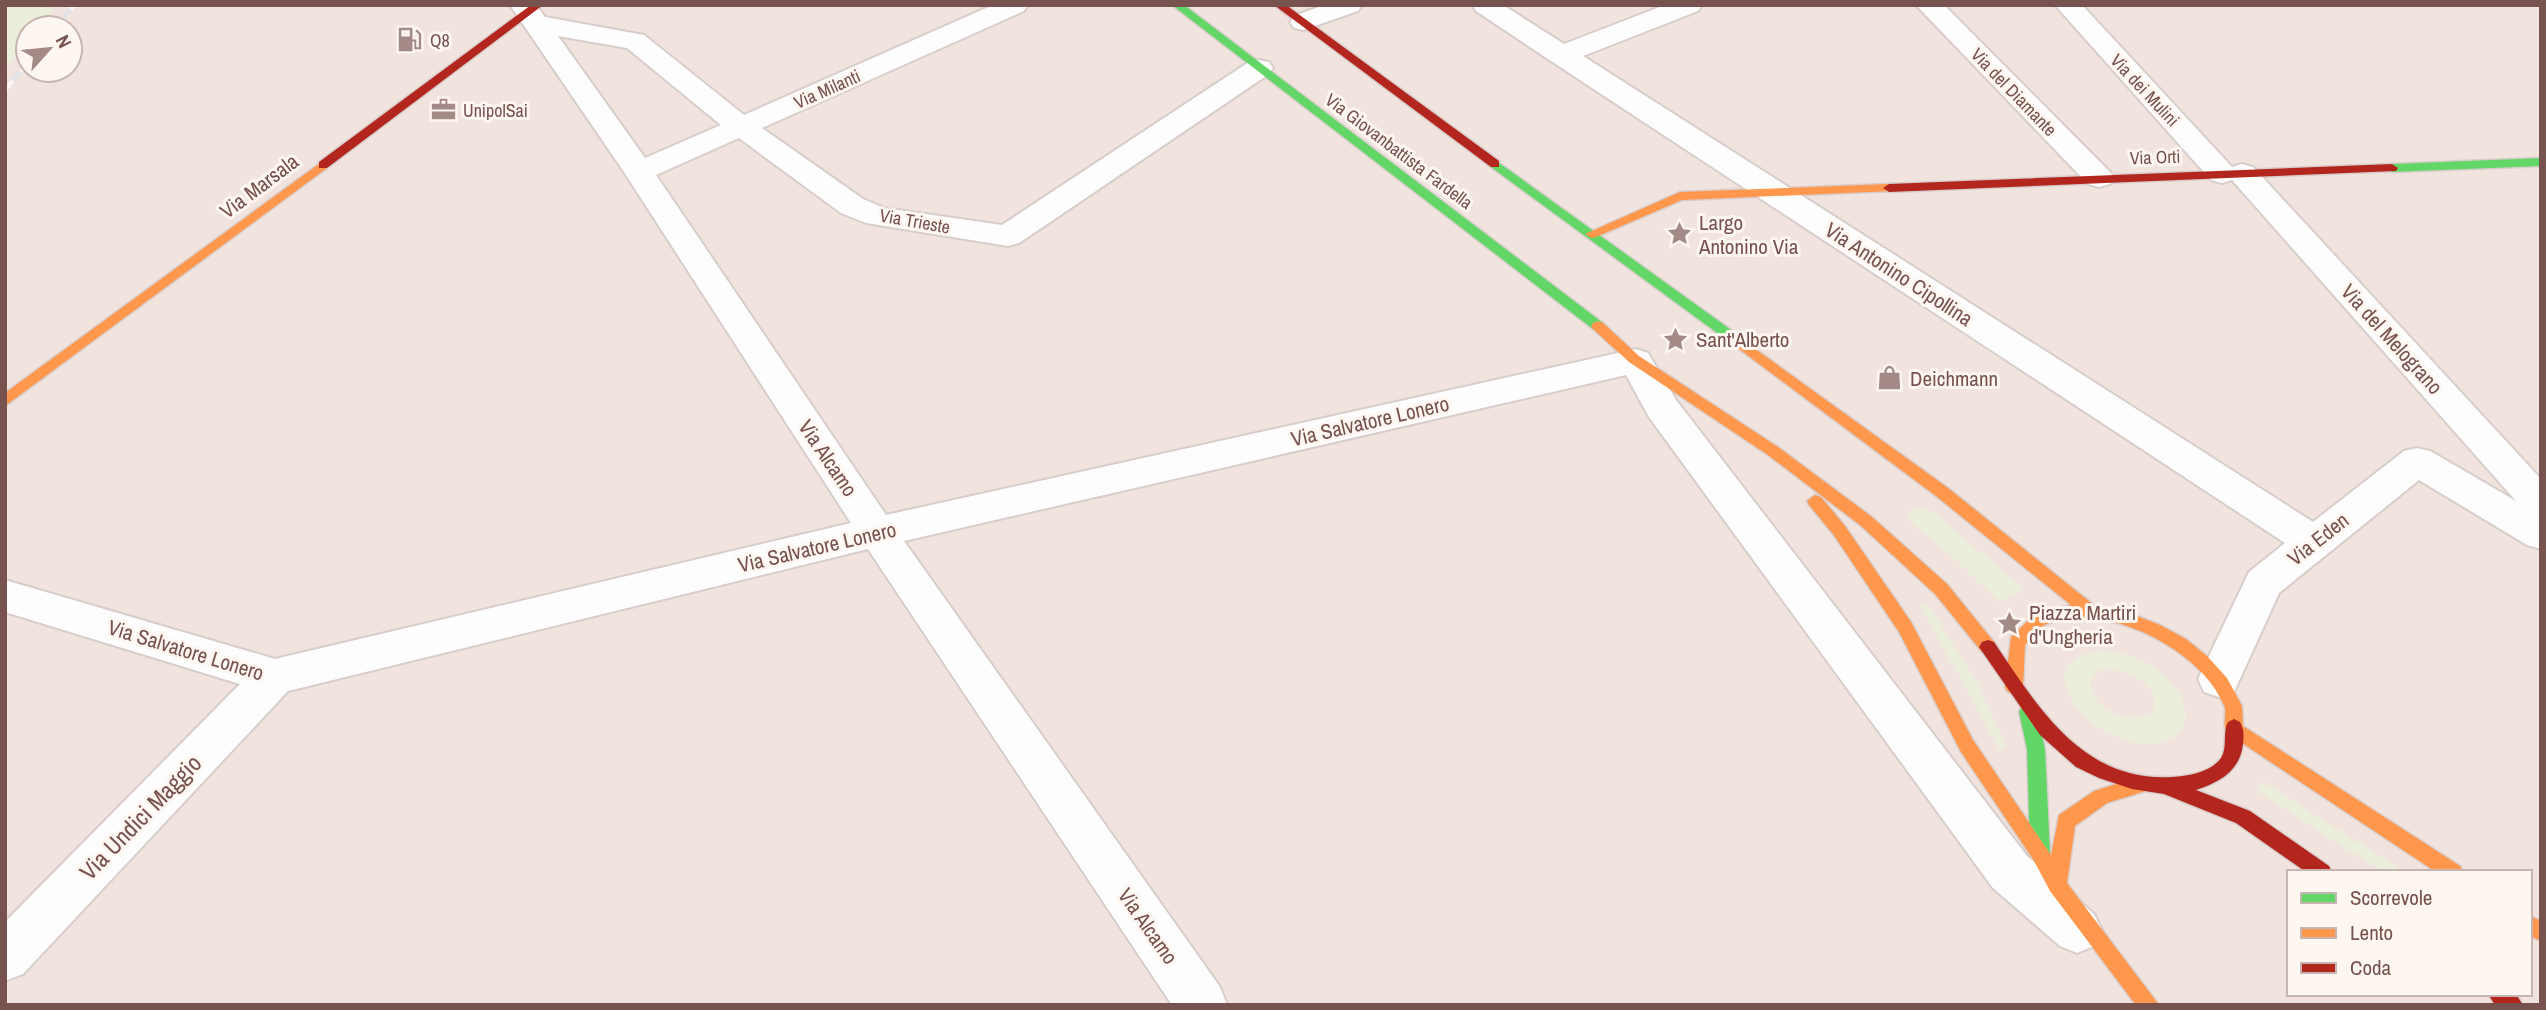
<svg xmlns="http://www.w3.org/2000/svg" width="2546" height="1010" font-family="'Archivo Narrow',sans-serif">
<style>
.residential{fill:#f1e3dd;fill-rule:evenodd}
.green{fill:#eaeeda;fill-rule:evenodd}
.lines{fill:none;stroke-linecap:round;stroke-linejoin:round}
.street-casing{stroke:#d7cecb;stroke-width:4}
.fast-casing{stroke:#d9cecc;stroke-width:3}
.slow-casing{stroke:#d9cecc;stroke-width:3}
.jam-casing{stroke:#d9cecc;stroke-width:3}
.street{fill:#fefdfd;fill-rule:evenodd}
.fast{fill:#63d668;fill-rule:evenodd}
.slow{fill:#ff974d;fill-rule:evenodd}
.jam{fill:#b3261e;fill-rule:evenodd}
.rail-casing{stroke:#e5e3e6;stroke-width:6}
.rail{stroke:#fef6f1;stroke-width:4.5;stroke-dasharray:12;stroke-linecap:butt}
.labels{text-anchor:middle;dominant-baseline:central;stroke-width:6;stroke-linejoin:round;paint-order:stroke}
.far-poi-label{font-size:18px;fill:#77524e;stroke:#fef6f1;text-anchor:start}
.far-street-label{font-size:18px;fill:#77524e;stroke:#fef6f1}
.street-label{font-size:21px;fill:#77524e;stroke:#fef6f1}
.poi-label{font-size:21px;fill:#77524e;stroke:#fef6f1;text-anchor:start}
.near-street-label{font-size:24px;fill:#77524e;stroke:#fef6f1}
</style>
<rect width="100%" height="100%" fill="#f8f2ef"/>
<!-- residential -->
<path class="residential" d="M 5,5 L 2541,5 L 2541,1005 L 5,1005 ZM 28,28 L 70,28 L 70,70 L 28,70 ZM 2289,872 L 2530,872 L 2530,994 L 2289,994 Z"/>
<!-- green -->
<path class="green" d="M 5,5 L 56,5 L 39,28 L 28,28 L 28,43 L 5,69 Z
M 1917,507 L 1929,509 L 2024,589 L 1999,602 L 1941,546 L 1910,522 L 1907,513 Z
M 1927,603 L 1977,682 L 2006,747 L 2000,750 L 1920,605 Z
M 2102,651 C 2129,653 2155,663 2173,685 C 2199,715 2182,746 2143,744 C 2089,741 2021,659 2102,651 ZM 2107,669 C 2128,669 2168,690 2150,715 C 2125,726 2093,710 2090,682 L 2098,671 Z
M 2263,782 L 2405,872 L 2383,872 L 2257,791 Z"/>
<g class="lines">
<defs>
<path id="street" d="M 510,5 L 536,5 L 545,17 L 644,35 L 744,115 L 993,5 L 1028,5 L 1024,11 L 762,128 L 863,199 L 884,208 L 1002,225 L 1249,62 L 1259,60 L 1269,62 L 1273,68 L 1269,74 L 1019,243 L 1008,246 L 866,223 L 841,213 L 739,138 L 656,175 L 886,515 L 1636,349 L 1648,353 L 1676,400 L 2027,856 L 2094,914 L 2102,930 L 2094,946 L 2077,953 L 2060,946 L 1993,888 L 1649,417 L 1626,375 L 904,541 L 1220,987 L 1227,1005 L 1172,1005 L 868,549 L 288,691 L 23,974 L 5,981 L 5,922 L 240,684 L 5,612 L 5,580 L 275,659 L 851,523 L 624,172 ZM 558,36 L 627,48 L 721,125 L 645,158 Z
M 1324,5 L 1362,5 L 1358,11 L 1303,30 L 1294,28 L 1290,22 L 1294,16 Z
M 1472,5 L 1503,5 L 1564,44 L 1665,5 L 1702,5 L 1698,11 L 1583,56 L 2313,522 L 2404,451 L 2417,448 L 2430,451 L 2516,501 L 2232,180 L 2222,183 L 2211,180 L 2055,5 L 2082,5 L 2232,167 L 2242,164 L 2253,167 L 2541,479 L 2541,549 L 2527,545 L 2419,480 L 2279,593 L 2234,692 L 2219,697 L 2204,692 L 2198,679 L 2249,572 L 2285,543 L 1551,61 L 1476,11 Z
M 1916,5 L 1944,5 L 2110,172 L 2114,178 L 2110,184 L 2099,187 L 2088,184 Z"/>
<path id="fast" d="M 1172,5 L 1184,5 L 1603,323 L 1605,326 L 1603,329 L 1593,329 Z
M 2541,158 L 2541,166 L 2392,172 L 2386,168 L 2392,164 Z
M 1495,160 L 1745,340 L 1747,343 L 1745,346 L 1735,346 L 1491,167 L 1491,161 Z
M 2028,704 L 2034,707 L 2037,712 L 2045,749 L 2050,853 L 2047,859 L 2040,862 L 2033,859 L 2030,853 L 2027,749 L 2019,712 L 2022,707 Z"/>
<path id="slow" d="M 323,161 L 329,165 L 327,168 L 5,406 L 5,393 Z
M 1889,184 L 1893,185 L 1893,191 L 1682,200 L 1596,237 L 1591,238 L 1585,234 L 1680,192 Z
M 1598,321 L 1603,323 L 1639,356 L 1778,447 L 1872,517 L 1947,584 L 1994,642 L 1997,647 L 1994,652 L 1988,654 L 1982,652 L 1935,594 L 1860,525 L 1768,455 L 1629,362 L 1593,329 L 1591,326 L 1593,323 Z
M 1740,338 L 1948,488 L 2095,606 L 2132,614 L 2160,625 L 2186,639 L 2208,657 L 2227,678 L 2242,706 L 2243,726 L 2460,866 L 2463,872 L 2436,872 L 2233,737 C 2231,735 2228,733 2226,730 C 2223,724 2226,715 2225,708 C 2223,702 2218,694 2215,689 C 2185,643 2103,603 2049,623 C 2039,626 2032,637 2025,645 L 2023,687 L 2020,692 L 2014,694 L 2008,692 L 2005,687 L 2011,637 L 2035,614 L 2071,605 L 1936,496 L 1735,346 L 1733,343 L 1735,340 Z
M 1815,495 L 1821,497 L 1845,526 L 1911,622 L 1973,740 L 2051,855 L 2059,815 L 2094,791 L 2142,776 L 2149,778 L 2151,784 L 2149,790 L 2107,803 L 2075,826 L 2067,883 L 2159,1005 L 2136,1005 L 2050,891 L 2033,859 L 1961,752 L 1899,632 L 1833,534 L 1809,505 L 1807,501 Z
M 2530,916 L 2541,921 L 2541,941 L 2530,936 Z"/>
<path id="jam" d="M 531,5 L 543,5 L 327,168 L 319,168 L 319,162 Z
M 1274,5 L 1286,5 L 1499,161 L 1499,167 L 1491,167 Z
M 2392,164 L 2398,168 L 2396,171 L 1889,192 L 1883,188 L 1889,184 Z
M 1988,640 L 1994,642 C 2038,707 2082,782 2172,777 C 2189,776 2211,772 2221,758 C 2228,747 2222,733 2228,722 L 2234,719 L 2240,722 C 2244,729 2244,736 2243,744 C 2240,771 2220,782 2196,790 L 2250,811 L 2329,866 L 2332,872 L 2306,872 L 2236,823 L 2164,794 L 2132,789 L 2099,778 L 2076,767 L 2040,735 L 1979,647 L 1982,642 Z
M 2488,994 L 2516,994 L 2523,1005 L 2495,1005 Z"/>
</defs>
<!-- street casing -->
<use href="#street" class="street-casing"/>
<!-- fast casing -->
<use href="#fast" class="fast-casing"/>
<!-- slow casing -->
<use href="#slow" class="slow-casing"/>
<!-- jam casing -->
<use href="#jam" class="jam-casing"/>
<!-- street -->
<use href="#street" class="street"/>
<!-- fast -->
<use href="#fast" class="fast"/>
<!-- slow -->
<use href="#slow" class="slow"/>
<!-- jam -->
<use href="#jam" class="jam"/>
<defs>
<path id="rail" d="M 56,28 L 74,5
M 5,90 L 28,63"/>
</defs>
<!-- rail casing -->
<use href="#rail" class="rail-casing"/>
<!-- rail -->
<use href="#rail" class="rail"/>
</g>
<!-- icons -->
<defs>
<symbol id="fuel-bare" viewBox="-9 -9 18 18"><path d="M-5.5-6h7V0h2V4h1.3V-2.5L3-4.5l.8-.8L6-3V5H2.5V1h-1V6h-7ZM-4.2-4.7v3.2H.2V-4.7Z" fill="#a48a86" stroke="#fef6f1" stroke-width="2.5" paint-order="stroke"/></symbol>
<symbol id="office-bare" viewBox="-9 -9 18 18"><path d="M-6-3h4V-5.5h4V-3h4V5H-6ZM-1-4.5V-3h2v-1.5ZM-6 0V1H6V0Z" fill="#a48a86" stroke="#fef6f1" stroke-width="2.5" paint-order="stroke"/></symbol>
<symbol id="sight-bare" viewBox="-9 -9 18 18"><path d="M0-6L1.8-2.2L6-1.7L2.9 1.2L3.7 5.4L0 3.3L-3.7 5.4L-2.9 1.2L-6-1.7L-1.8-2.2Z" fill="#a48a86" stroke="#fef6f1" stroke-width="2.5" paint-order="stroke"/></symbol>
<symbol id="shop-bare" viewBox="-9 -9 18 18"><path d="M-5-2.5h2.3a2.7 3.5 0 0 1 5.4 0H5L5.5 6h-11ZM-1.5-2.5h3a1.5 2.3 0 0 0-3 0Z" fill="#a48a86" stroke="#fef6f1" stroke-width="2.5" paint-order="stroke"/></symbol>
</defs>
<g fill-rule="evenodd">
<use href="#fuel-bare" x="392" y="22" width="35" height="35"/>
<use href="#office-bare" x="426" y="92" width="35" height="35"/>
<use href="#sight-bare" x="1662" y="216" width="35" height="35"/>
<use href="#sight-bare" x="1658" y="322" width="35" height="35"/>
<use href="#shop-bare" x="1872" y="360" width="35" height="35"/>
<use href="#sight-bare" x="1992" y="606" width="35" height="35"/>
</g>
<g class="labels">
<!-- far-poi labels -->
<g class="far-poi-label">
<text x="430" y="40">Q8</text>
<text x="463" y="110">UnipolSai</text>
</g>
<!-- far-street labels -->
<g class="far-street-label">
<text transform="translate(827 89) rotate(-24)">Via Milanti</text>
<text transform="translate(2145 90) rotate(47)">Via dei Mulini</text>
<text transform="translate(2014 92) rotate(46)">Via del Diamante</text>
<text transform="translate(1399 151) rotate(37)">Via Giovanbattista Fardella</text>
<text transform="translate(2155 157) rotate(-2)">Via Orti</text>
<text transform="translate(915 221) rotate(10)">Via Trieste</text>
</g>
<!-- street labels -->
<g class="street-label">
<text transform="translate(259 186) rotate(-37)">Via Marsala</text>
<text transform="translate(1899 274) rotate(33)">Via Antonino Cipollina</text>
<text transform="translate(2392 339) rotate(48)">Via del Melograno</text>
<text transform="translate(1370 421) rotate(-13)">Via Salvatore Lonero</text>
<text transform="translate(828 458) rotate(56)">Via Alcamo</text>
<text transform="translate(2318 539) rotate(-38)">Via Eden</text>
<text transform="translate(817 547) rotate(-13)">Via Salvatore Lonero</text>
<text transform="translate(186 650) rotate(17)">Via Salvatore Lonero</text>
<text transform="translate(1148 926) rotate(55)">Via Alcamo</text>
</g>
<!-- poi labels -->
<g class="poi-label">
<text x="1699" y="222">Largo<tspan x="1699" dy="24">Antonino Via</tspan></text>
<text x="1696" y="339">Sant'Alberto</text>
<text x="1910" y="378">Deichmann</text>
<text x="2029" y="612">Piazza Martiri<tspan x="2029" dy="24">d'Ungheria</tspan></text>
</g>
<!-- near-street labels -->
<g class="near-street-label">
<text transform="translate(140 817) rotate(-46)">Via Undici Maggio</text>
</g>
</g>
<!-- border -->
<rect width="2546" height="1010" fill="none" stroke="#77524e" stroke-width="14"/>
<!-- legend -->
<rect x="2287" y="870" width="245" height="126" fill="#fef6f1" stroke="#c8b4b0" stroke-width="2"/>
<rect x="2301" y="893" width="35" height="10" fill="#63d668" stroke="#c8b4b0" stroke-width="2"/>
<text x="2350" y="905" font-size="21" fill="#77524e">Scorrevole</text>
<rect x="2301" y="928" width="35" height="10" fill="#ff974d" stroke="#c8b4b0" stroke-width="2"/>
<text x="2350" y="940" font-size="21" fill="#77524e">Lento</text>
<rect x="2301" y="963" width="35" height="10" fill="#b3261e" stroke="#c8b4b0" stroke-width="2"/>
<text x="2350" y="975" font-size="21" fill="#77524e">Coda</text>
<!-- north arrow -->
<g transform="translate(49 49) rotate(63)"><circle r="33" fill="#fef6f1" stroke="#c8b4b0" stroke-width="2"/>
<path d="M0-5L12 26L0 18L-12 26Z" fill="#a48a86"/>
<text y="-10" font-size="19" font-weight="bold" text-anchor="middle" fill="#77524e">N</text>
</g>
</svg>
